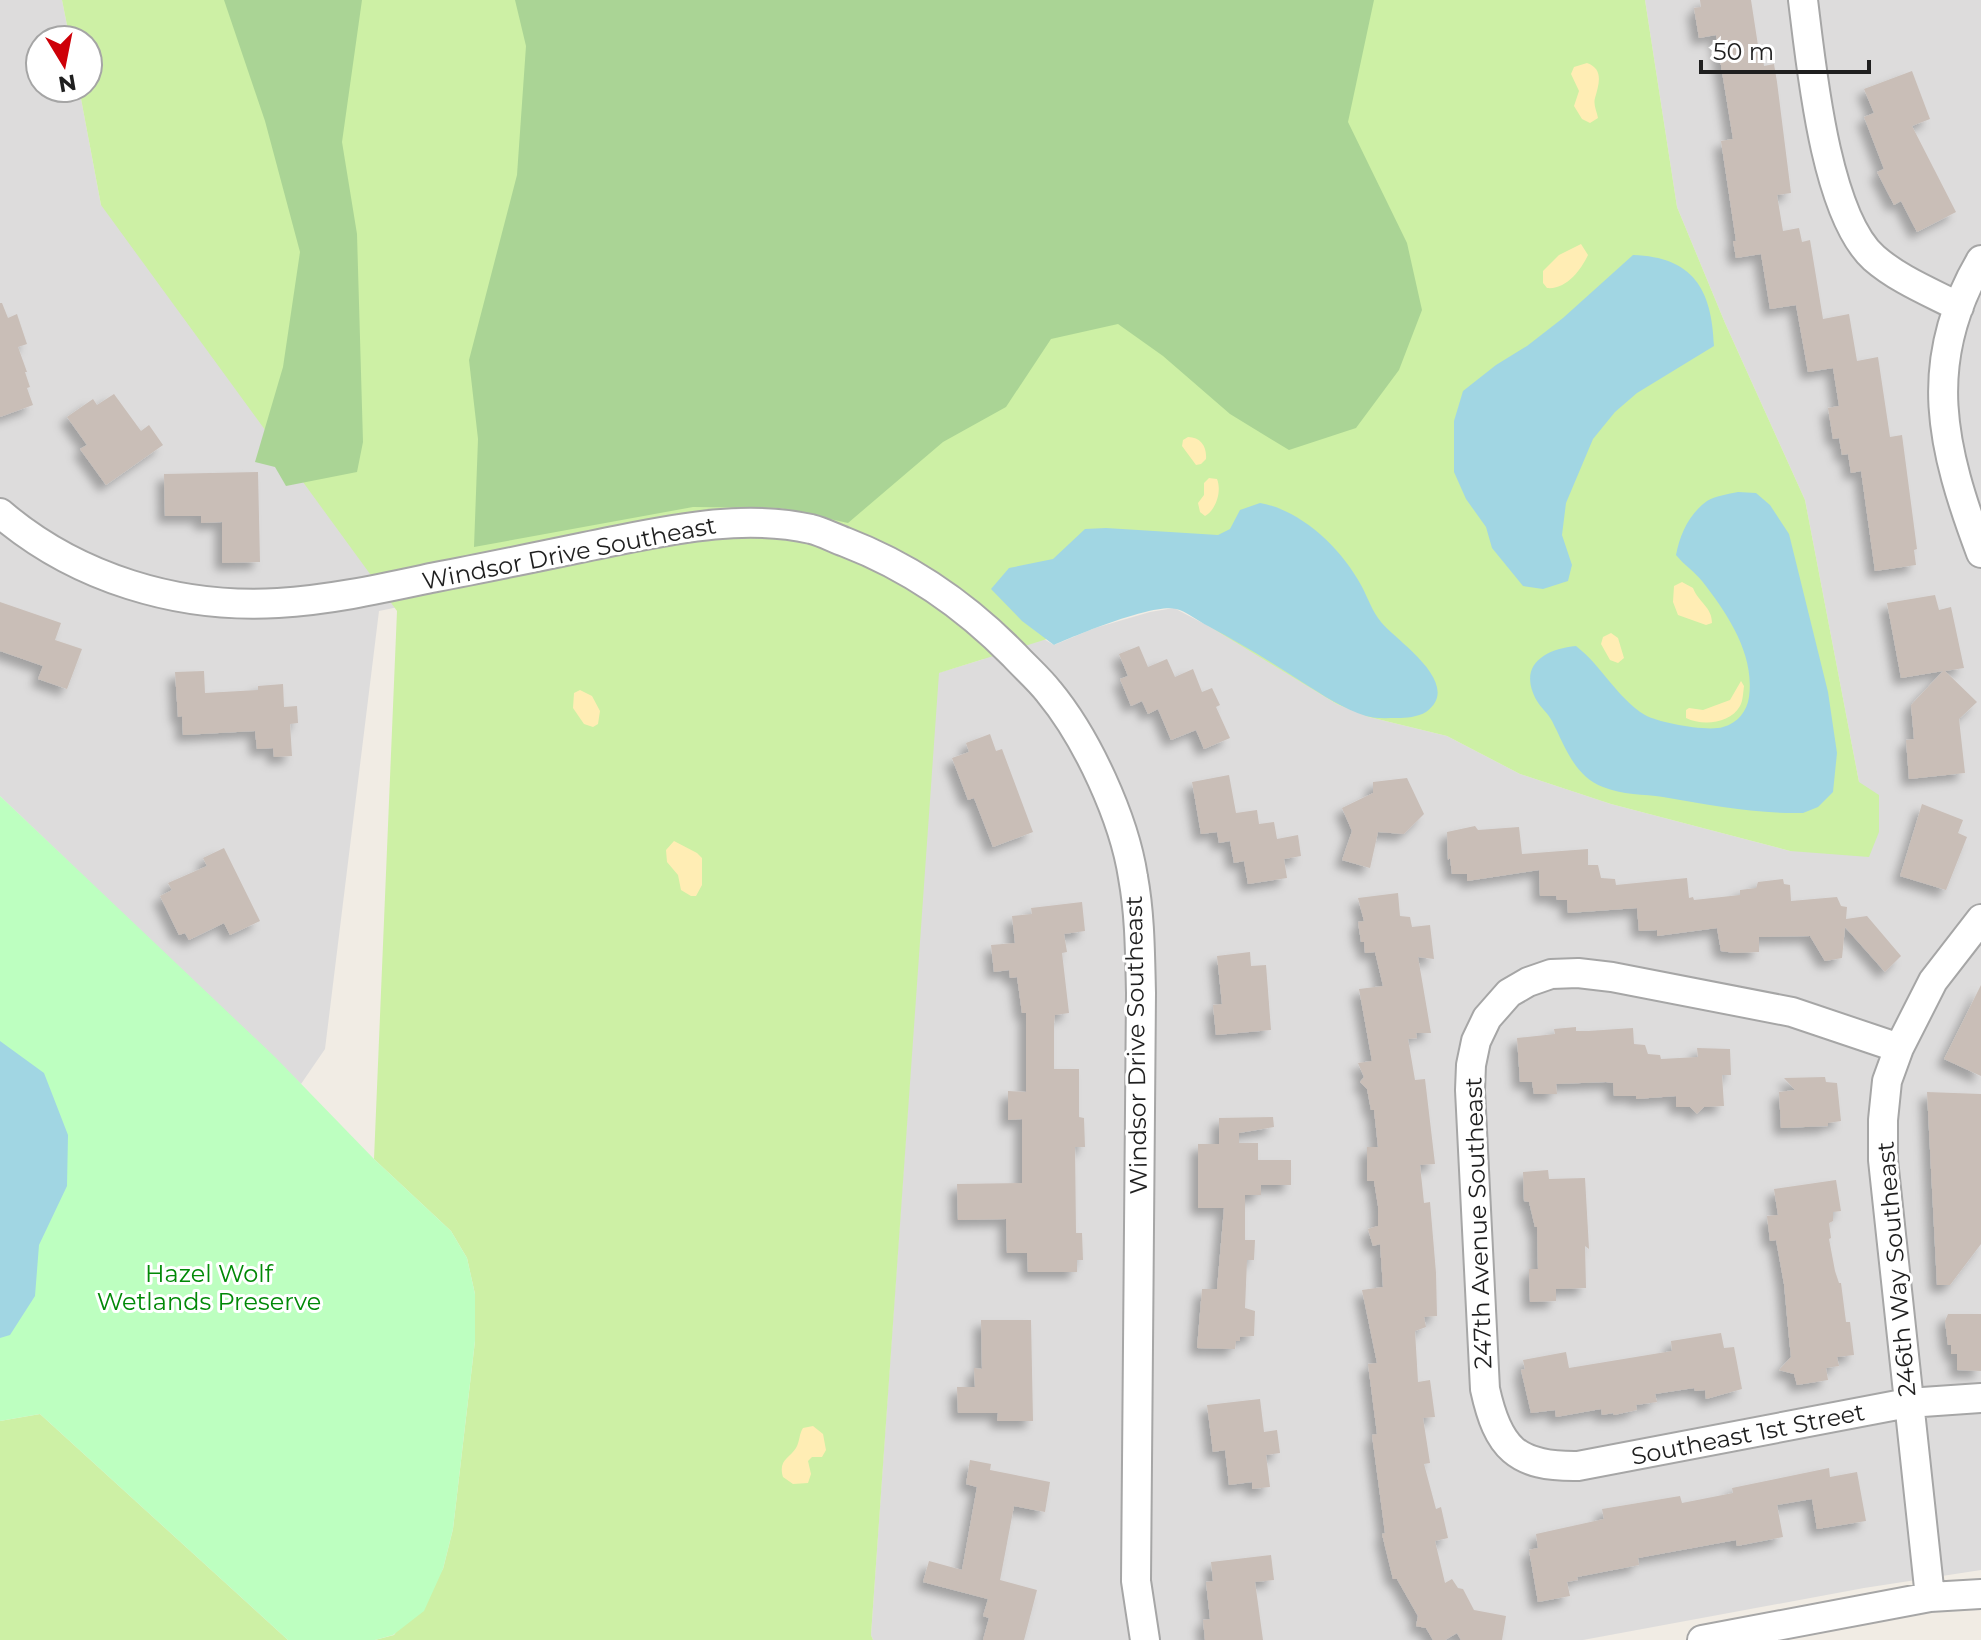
<svg xmlns="http://www.w3.org/2000/svg" width="1981" height="1640" font-family="Montserrat,sans-serif">
<style>
.residential{fill:#dddcdc}
.grass{fill:#cdf0a5}
.forest{fill:#aad495}
.sand{fill:#ffedb4}
.park{fill:#bdffc0}
.water{fill:#a1d6e3}
.building{fill:#c9beb7;filter:url(#shadow)}
.lines{fill:none;stroke-linecap:round;stroke-linejoin:round}
.minor-casing{stroke:#a6a6a6;stroke-width:32}
.minor{stroke:#fff;stroke-width:28}
.labels{text-anchor:middle;dominant-baseline:central;stroke-width:6;stroke-linejoin:round;paint-order:stroke}
.street-label{font-size:24px;fill:#1f1f1f;stroke:#fff}
.park-label{font-size:24px;fill:#018907;stroke:#fff}
</style>
<defs>
<filter id="shadow"><feDropShadow dx="-7" dy="7" stdDeviation="4" flood-color="#0004"/></filter>
</defs>
<rect width="100%" height="100%" fill="#f1ece4"/>
<!-- residential -->
<path class="residential" d="M 0,0 L 62,0 L 70,40 L 40,40 L 40,88 L 79,88 L 101,205 L 991,608 L 1054,645 L 1095,628 L 1150,612 L 1174,608 L 1233,639 L 1337,704 L 1369,717 L 1447,736 L 1520,774 L 1611,804 L 1790,851 L 1859,782 L 1805,500 L 1725,323 L 1677,207 L 1645,0 L 1981,0 L 1981,1570 L 1864,1588 L 1583,1640 L 873,1640 L 871,1635 L 938,673 L 984,659 L 632,559 L 379,611 L 325,1049 L 301,1084 L 0,796 Z"/>
<!-- grass -->
<path class="grass" d="M 62,0 L 1645,0 L 1677,207 L 1725,323 L 1805,500 L 1859,782 L 1879,795 L 1879,832 L 1869,857 L 1790,851 L 1611,804 L 1520,774 L 1447,736 L 1369,717 L 1337,704 L 1168,601 L 939,673 L 871,1635 L 873,1640 L 375,1640 L 394,1635 L 443,1569 L 453,1529 L 475,1341 L 475,1294 L 467,1258 L 451,1231 L 374,1159 L 397,611 L 101,205 L 79,88 L 88,88 L 88,40 L 70,40 Z
M 40,1414 L 288,1640 L 0,1640 L 0,1421 Z"/>
<!-- forest -->
<path class="forest" d="M 224,0 L 362,0 L 342,142 L 357,234 L 363,442 L 357,472 L 286,486 L 275,467 L 255,462 L 283,367 L 300,252 L 265,121 Z
M 515,0 L 1374,0 L 1348,122 L 1407,243 L 1422,310 L 1399,370 L 1356,428 L 1289,450 L 1230,414 L 1163,356 L 1118,324 L 1051,339 L 1006,407 L 943,442 L 848,523 L 780,508 L 693,507 L 474,547 L 478,439 L 469,360 L 517,175 L 526,46 Z"/>
<!-- sand -->
<path class="sand" d="M 1587,63 C 1604,69 1599,84 1595,98 C 1593,105 1597,112 1598,118 L 1590,123 L 1582,119 L 1574,106 L 1579,91 L 1571,74 L 1574,67 Z
M 1581,244 L 1588,255 C 1581,270 1566,290 1547,288 L 1543,283 L 1543,271 L 1559,255 Z
M 1188,437 C 1201,437 1207,447 1206,459 L 1201,464 L 1196,465 L 1182,446 L 1183,440 Z
M 1209,478 L 1217,479 C 1222,491 1216,510 1205,516 L 1200,512 L 1198,503 L 1204,495 L 1204,483 Z
M 1682,582 L 1693,588 C 1699,603 1712,607 1712,623 L 1706,625 L 1678,615 L 1673,602 L 1674,586 Z
M 1611,633 L 1618,638 L 1624,658 L 1618,663 L 1610,660 L 1601,644 L 1603,637 Z
M 1741,681 L 1744,686 C 1743,693 1743,701 1740,706 C 1730,724 1702,726 1686,718 L 1686,710 L 1689,708 L 1703,710 L 1730,700 Z
M 580,690 L 592,696 L 600,711 L 598,724 L 593,727 L 584,724 L 573,708 L 574,693 Z
M 674,841 L 697,853 L 702,858 L 702,885 L 696,896 L 691,896 L 681,890 L 678,875 L 667,862 L 666,850 Z
M 813,1426 L 823,1434 L 826,1450 L 822,1457 L 812,1457 L 808,1461 L 811,1474 L 808,1483 L 793,1484 L 783,1477 C 778,1460 789,1459 796,1448 C 800,1441 799,1434 803,1428 Z"/>
<!-- park -->
<path class="park" d="M 0,796 L 276,1058 L 374,1159 L 451,1231 L 467,1258 L 475,1294 L 475,1341 L 453,1529 L 443,1569 L 424,1611 L 393,1635 L 375,1640 L 288,1640 L 40,1414 L 0,1421 Z"/>
<!-- water -->
<path class="water" d="M 1633,255 C 1693,257 1712,289 1714,346 L 1637,393 L 1615,412 L 1593,439 L 1566,503 L 1562,535 L 1572,565 L 1568,581 L 1543,589 L 1523,586 L 1492,548 L 1486,527 L 1466,499 L 1454,472 L 1454,421 L 1463,391 L 1496,365 L 1527,346 L 1563,318 Z
M 1738,492 L 1756,493 L 1770,505 L 1789,534 L 1828,692 L 1837,753 L 1833,792 L 1818,807 L 1803,813 C 1756,814 1709,805 1663,797 C 1644,794 1622,795 1603,787 C 1574,776 1565,746 1552,721 C 1548,713 1541,708 1537,701 C 1517,666 1544,649 1576,646 C 1602,666 1617,698 1645,715 C 1659,723 1708,732 1723,727 C 1738,723 1747,711 1749,697 C 1755,654 1727,613 1702,581 C 1694,571 1684,565 1676,555 C 1680,534 1689,514 1707,501 C 1715,496 1728,494 1738,492 Z
M 1260,503 C 1301,510 1341,548 1361,585 C 1368,598 1372,611 1381,622 C 1395,640 1465,684 1426,712 C 1418,717 1406,718 1397,718 C 1387,718 1376,719 1366,716 C 1343,709 1323,695 1302,682 C 1271,662 1240,643 1208,626 C 1198,621 1186,611 1176,609 C 1154,603 1076,635 1054,645 L 1022,621 L 991,589 L 1009,568 L 1053,559 L 1085,529 L 1106,528 L 1218,535 L 1230,529 L 1240,510 Z
M 0,1041 L 44,1073 L 68,1135 L 67,1186 L 39,1245 L 35,1296 L 10,1335 L 0,1338 Z"/>
<!-- building -->
<path class="building" d="M 1700,0 L 1751,0 L 1759,52 L 1762,51 L 1764,66 L 1774,64 L 1777,82 L 1791,193 L 1777,195 L 1783,231 L 1799,228 L 1802,242 L 1810,240 L 1823,319 L 1849,314 L 1857,361 L 1878,357 L 1890,437 L 1902,435 L 1917,549 L 1914,550 L 1916,565 L 1875,571 L 1861,471 L 1851,473 L 1848,454 L 1842,455 L 1839,438 L 1833,439 L 1828,408 L 1839,406 L 1833,368 L 1808,372 L 1796,305 L 1770,309 L 1761,254 L 1736,258 L 1733,241 L 1736,241 L 1721,141 L 1733,139 L 1716,35 L 1699,38 L 1694,8 L 1701,7 Z
M 1912,71 L 1930,119 L 1912,126 L 1956,212 L 1917,232 L 1901,201 L 1894,205 L 1877,172 L 1884,169 L 1864,117 L 1874,113 L 1864,89 Z
M 0,303 L 2,303 L 8,318 L 17,314 L 27,344 L 18,347 L 27,372 L 25,372 L 30,387 L 27,388 L 33,405 L 0,417 Z
M 114,394 L 141,431 L 149,425 L 163,445 L 106,485 L 80,449 L 87,445 L 67,417 L 93,399 L 97,405 Z
M 258,472 L 260,562 L 222,563 L 222,522 L 201,523 L 201,516 L 165,516 L 164,474 Z
M 1935,595 L 1939,610 L 1951,607 L 1964,668 L 1945,671 L 1977,702 L 1959,719 L 1965,773 L 1909,779 L 1906,740 L 1914,739 L 1911,705 L 1943,671 L 1901,678 L 1887,603 Z
M 0,602 L 61,623 L 55,640 L 82,649 L 67,689 L 38,679 L 43,666 L 0,651 Z
M 1139,646 L 1148,667 L 1167,659 L 1175,677 L 1193,669 L 1202,692 L 1212,688 L 1220,705 L 1216,707 L 1230,738 L 1204,749 L 1196,730 L 1171,740 L 1158,709 L 1148,714 L 1142,701 L 1131,706 L 1120,679 L 1128,676 L 1119,654 Z
M 204,671 L 205,693 L 258,690 L 258,686 L 283,684 L 284,707 L 297,706 L 298,723 L 290,724 L 292,756 L 274,757 L 273,748 L 257,749 L 255,731 L 183,735 L 182,716 L 178,717 L 175,672 Z
M 990,734 L 996,751 L 1002,749 L 1033,832 L 993,847 L 974,798 L 968,800 L 952,758 L 969,752 L 966,743 Z
M 1229,775 L 1236,813 L 1257,810 L 1259,824 L 1274,822 L 1277,839 L 1298,835 L 1301,856 L 1284,859 L 1287,878 L 1248,884 L 1244,861 L 1234,863 L 1230,841 L 1219,843 L 1217,832 L 1201,834 L 1192,782 Z
M 1407,778 L 1424,814 L 1404,834 L 1378,832 L 1370,868 L 1342,860 L 1352,831 L 1342,808 L 1373,793 L 1373,782 Z
M 1922,804 L 1963,820 L 1958,833 L 1967,837 L 1946,890 L 1900,876 Z
M 1475,826 L 1478,830 L 1519,827 L 1522,854 L 1588,849 L 1588,865 L 1598,865 L 1601,878 L 1615,879 L 1616,885 L 1687,878 L 1689,898 L 1693,897 L 1694,900 L 1740,895 L 1740,890 L 1756,888 L 1758,882 L 1783,879 L 1784,884 L 1790,885 L 1791,901 L 1837,897 L 1841,906 L 1847,907 L 1846,919 L 1867,916 L 1901,956 L 1885,972 L 1845,927 L 1842,958 L 1825,961 L 1810,936 L 1759,937 L 1759,952 L 1735,953 L 1721,951 L 1717,928 L 1657,936 L 1657,930 L 1639,931 L 1637,908 L 1568,913 L 1567,900 L 1557,900 L 1556,896 L 1540,896 L 1539,870 L 1467,881 L 1467,874 L 1452,874 L 1450,858 L 1448,860 L 1447,832 Z
M 224,848 L 260,921 L 230,935 L 224,923 L 189,940 L 185,933 L 179,935 L 160,896 L 172,890 L 168,883 L 207,866 L 203,858 Z
M 1398,893 L 1400,916 L 1410,917 L 1412,927 L 1430,925 L 1434,959 L 1418,957 L 1431,1033 L 1416,1033 L 1417,1038 L 1408,1039 L 1415,1080 L 1425,1079 L 1435,1164 L 1420,1165 L 1424,1203 L 1430,1202 L 1436,1273 L 1437,1316 L 1424,1317 L 1426,1327 L 1415,1331 L 1418,1382 L 1430,1380 L 1435,1417 L 1423,1418 L 1430,1463 L 1424,1464 L 1436,1509 L 1441,1507 L 1448,1538 L 1435,1541 L 1445,1583 L 1452,1579 L 1458,1588 L 1463,1589 L 1474,1610 L 1506,1616 L 1502,1640 L 1461,1640 L 1457,1633 L 1445,1640 L 1433,1640 L 1426,1628 L 1416,1626 L 1418,1616 L 1397,1579 L 1393,1579 L 1382,1534 L 1385,1533 L 1372,1435 L 1377,1434 L 1368,1364 L 1377,1363 L 1362,1290 L 1383,1287 L 1380,1244 L 1373,1246 L 1368,1229 L 1378,1226 L 1378,1206 L 1374,1181 L 1367,1181 L 1367,1147 L 1378,1147 L 1374,1110 L 1371,1110 L 1367,1089 L 1360,1082 L 1364,1077 L 1358,1063 L 1372,1061 L 1359,989 L 1383,986 L 1375,952 L 1365,953 L 1364,942 L 1361,942 L 1358,922 L 1364,921 L 1358,898 Z
M 1082,902 L 1085,931 L 1064,934 L 1067,952 L 1062,953 L 1069,1013 L 1055,1015 L 1054,1023 L 1054,1069 L 1079,1069 L 1079,1117 L 1084,1118 L 1085,1147 L 1075,1147 L 1076,1233 L 1082,1233 L 1083,1260 L 1077,1260 L 1077,1272 L 1028,1272 L 1027,1253 L 1007,1253 L 1006,1219 L 958,1220 L 957,1184 L 1022,1183 L 1022,1119 L 1008,1120 L 1008,1091 L 1026,1092 L 1026,1013 L 1022,1013 L 1017,977 L 1010,978 L 1009,970 L 994,972 L 991,945 L 1015,943 L 1012,916 L 1032,914 L 1031,908 Z
M 1250,952 L 1251,966 L 1266,965 L 1271,1030 L 1216,1035 L 1213,1005 L 1222,1004 L 1217,956 Z
M 1981,985 L 1981,1076 L 1944,1059 Z
M 1576,1027 L 1576,1031 L 1588,1031 L 1633,1028 L 1634,1044 L 1645,1045 L 1648,1054 L 1660,1055 L 1661,1059 L 1698,1057 L 1697,1048 L 1730,1049 L 1731,1075 L 1722,1075 L 1724,1106 L 1704,1107 L 1697,1114 L 1690,1107 L 1676,1107 L 1676,1096 L 1636,1099 L 1636,1096 L 1614,1096 L 1613,1083 L 1606,1082 L 1556,1084 L 1557,1094 L 1534,1094 L 1532,1082 L 1520,1082 L 1517,1038 L 1555,1034 L 1554,1029 Z
M 1825,1077 L 1826,1082 L 1837,1083 L 1841,1121 L 1828,1123 L 1828,1126 L 1781,1128 L 1779,1092 L 1795,1090 L 1784,1078 Z
M 1927,1092 L 1981,1094 L 1981,1244 L 1950,1285 L 1937,1285 Z
M 1273,1117 L 1274,1127 L 1239,1133 L 1239,1143 L 1258,1143 L 1258,1160 L 1291,1160 L 1291,1185 L 1261,1185 L 1261,1195 L 1245,1195 L 1245,1240 L 1255,1240 L 1254,1260 L 1247,1260 L 1245,1308 L 1255,1311 L 1254,1336 L 1240,1337 L 1240,1341 L 1236,1341 L 1235,1349 L 1197,1348 L 1202,1289 L 1217,1289 L 1224,1208 L 1198,1208 L 1198,1144 L 1219,1144 L 1219,1118 Z
M 1548,1170 L 1549,1179 L 1585,1178 L 1589,1249 L 1585,1246 L 1586,1288 L 1556,1289 L 1556,1301 L 1530,1302 L 1529,1269 L 1538,1269 L 1537,1227 L 1535,1227 L 1529,1202 L 1524,1201 L 1523,1172 Z
M 1836,1180 L 1841,1211 L 1833,1212 L 1833,1221 L 1829,1223 L 1831,1238 L 1829,1239 L 1835,1271 L 1839,1283 L 1841,1283 L 1846,1322 L 1850,1322 L 1854,1355 L 1837,1357 L 1839,1366 L 1826,1368 L 1828,1380 L 1797,1385 L 1794,1374 L 1779,1370 L 1791,1357 L 1789,1338 L 1784,1284 L 1776,1240 L 1770,1241 L 1767,1216 L 1778,1215 L 1774,1189 Z
M 1948,1314 L 1981,1314 L 1981,1371 L 1957,1370 L 1957,1354 L 1951,1354 L 1951,1345 L 1948,1345 L 1945,1321 Z
M 981,1320 L 1031,1320 L 1033,1421 L 997,1421 L 998,1413 L 958,1413 L 957,1387 L 975,1387 L 974,1368 L 982,1369 Z
M 1721,1333 L 1724,1348 L 1734,1347 L 1742,1389 L 1706,1399 L 1705,1390 L 1695,1391 L 1694,1388 L 1655,1394 L 1657,1402 L 1636,1405 L 1637,1410 L 1614,1415 L 1613,1413 L 1602,1415 L 1601,1409 L 1556,1417 L 1555,1410 L 1531,1413 L 1521,1370 L 1525,1369 L 1523,1360 L 1566,1352 L 1569,1368 L 1672,1351 L 1671,1341 Z
M 1260,1399 L 1264,1432 L 1277,1430 L 1280,1453 L 1266,1455 L 1270,1487 L 1252,1489 L 1252,1482 L 1229,1485 L 1225,1450 L 1213,1452 L 1207,1405 Z
M 970,1460 L 991,1464 L 990,1470 L 1050,1482 L 1045,1512 L 1014,1506 L 1000,1580 L 1037,1590 L 1024,1640 L 983,1640 L 989,1618 L 983,1616 L 988,1599 L 923,1582 L 929,1561 L 962,1570 L 977,1487 L 966,1484 Z
M 1829,1468 L 1830,1477 L 1857,1472 L 1866,1521 L 1817,1529 L 1812,1499 L 1777,1505 L 1783,1537 L 1737,1546 L 1736,1540 L 1638,1558 L 1639,1565 L 1577,1577 L 1578,1580 L 1567,1582 L 1570,1596 L 1538,1602 L 1529,1550 L 1538,1548 L 1536,1534 L 1604,1519 L 1602,1509 L 1680,1496 L 1682,1503 L 1733,1493 L 1732,1488 Z
M 1271,1555 L 1274,1580 L 1255,1582 L 1263,1640 L 1205,1640 L 1203,1620 L 1210,1619 L 1206,1582 L 1213,1581 L 1211,1562 Z"/>
<g class="lines">
<defs>
<path id="minor" d="M 1803,0 C 1811,64 1825,214 1874,258 C 1898,279 1930,292 1959,307
M 1981,260 C 1920,363 1942,449 1981,553
M 0,513 C 76,578 178,609 278,603 C 331,600 384,588 436,577 C 494,566 551,554 609,542 C 675,529 744,514 811,529 C 823,532 834,538 845,542 C 910,567 965,605 1014,655 C 1025,667 1039,679 1049,692 C 1087,738 1124,818 1133,877 C 1140,915 1140,954 1141,993 L 1136,1581 L 1145,1640
M 1899,1048 L 1792,1012 L 1612,977 L 1578,973 L 1551,974 L 1528,982 L 1509,993 L 1487,1018 L 1476,1041 L 1471,1065 L 1470,1090 L 1485,1389 C 1498,1448 1516,1467 1578,1466 L 1908,1403 L 1981,1398
M 1930,1597 L 1883,1160 L 1883,1120 L 1887,1081 L 1899,1048 L 1933,981 L 1981,919
M 1702,1640 L 1930,1597 L 1981,1594"/>
</defs>
<!-- minor casing -->
<use href="#minor" class="minor-casing"/>
<!-- minor -->
<use href="#minor" class="minor"/>
</g>
<g class="labels">
<!-- street labels -->
<g class="street-label">
<text transform="translate(569 553) rotate(-11)">Windsor Drive Southeast</text>
<text transform="translate(1136 1045) rotate(-91)">Windsor Drive Southeast</text>
<text transform="translate(1478 1223) rotate(-92)">247th Avenue Southeast</text>
<text transform="translate(1896 1269) rotate(-95)">246th Way Southeast</text>
<text transform="translate(1748 1434) rotate(-11)">Southeast 1st Street</text>
</g>
<!-- park labels -->
<g class="park-label">
<text x="209" y="1273">Hazel Wolf<tspan x="209" dy="28">Wetlands Preserve</tspan></text>
</g>
</g>
<!-- north arrow -->
<g transform="translate(64 64) rotate(170)"><circle r="38" fill="#ffffff" stroke="#a5a5a5" stroke-width="2"/>
<path d="M0-6L14 30L0 20L-14 30Z" fill="#ce0008"/>
<text y="-12" font-size="22" font-weight="bold" text-anchor="middle" fill="#1f1f1f">N</text>
</g>
<!-- scale -->
<path d="M1701 60v12h168v-12" fill="none" stroke="#1f1f1f" stroke-width="4"/>
<text x="1713" y="60" font-size="24" fill="#1f1f1f" stroke="#ffffff" stroke-width="6" paint-order="stroke">50 m</text>
</svg>
